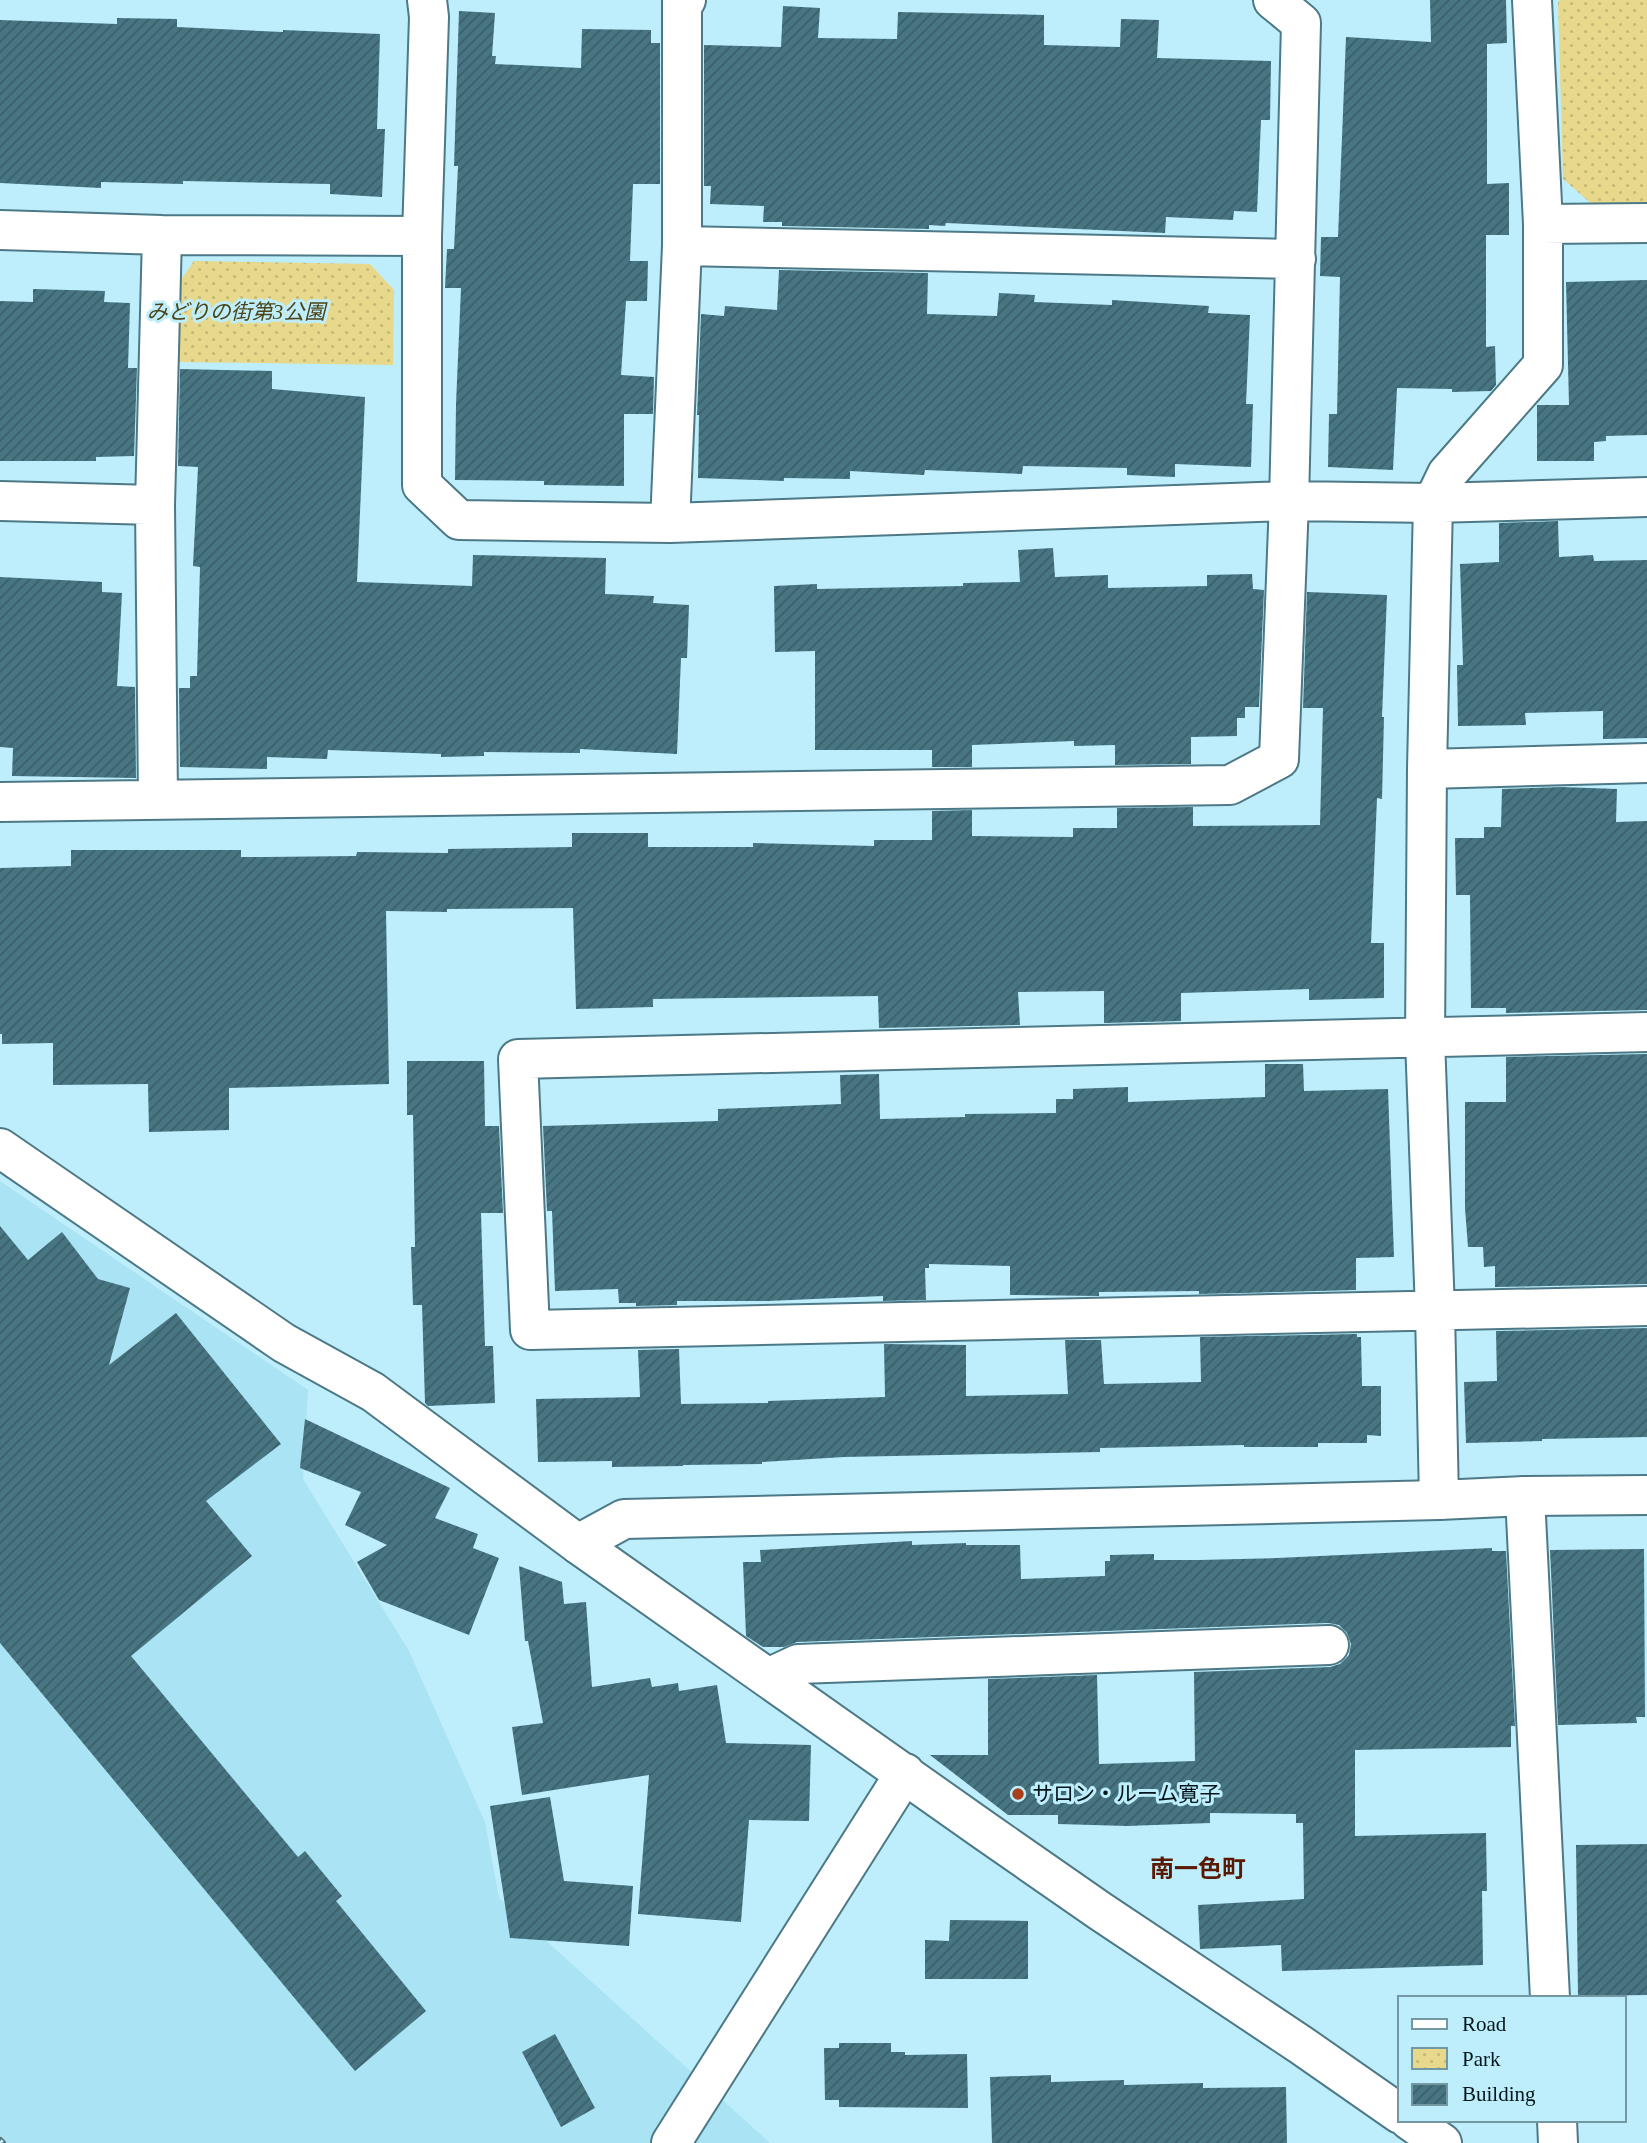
<svg xmlns="http://www.w3.org/2000/svg" width="1647" height="2143" font-family="'Times New Roman','Noto Sans JP',serif">
<style>
.built{fill:#aae3f4}
.park{fill:url(#park-dots)}
.building{fill:url(#building-hatch)}
.lines{fill:none;stroke-linecap:round;stroke-linejoin:round}
.minor-casing{stroke:#4d7986;stroke-width:42}
.tertiary-casing{stroke:#4d7986;stroke-width:42}
.minor{stroke:#fff;stroke-width:38}
.tertiary{stroke:#fff;stroke-width:38}
.rail-casing{stroke:#55747c;stroke-width:8}
.rail{stroke:#beeefc;stroke-width:5;stroke-dasharray:16;stroke-linecap:butt}
.poi-dot{fill:#a7401d;stroke:#beeefc;stroke-width:2.5}
.labels{text-anchor:middle;dominant-baseline:central;stroke-width:6;stroke-linejoin:round;paint-order:stroke}
.park-label{font-size:21px;font-style:italic;fill:#4c4314;stroke:#beeefc}
.poi-label{font-size:21px;fill:#04161b;stroke:#beeefc;text-anchor:start}
.quarter-label{font-size:24px;font-weight:bold;fill:#591902;stroke:#beeefc}
</style>
<defs>
<pattern id="park-dots" width="8" height="8" patternUnits="userSpaceOnUse" patternTransform="scale(1.75)"><rect width="8" height="8" fill="#e7d88b"/><path d="M2 2h.1M6 6h.1" fill="none" stroke="#c4b977" stroke-width="1.8" stroke-linecap="round"/></pattern>
<pattern id="building-hatch" width="6" height="6" patternUnits="userSpaceOnUse" patternTransform="scale(1.75)"><rect width="6" height="6" fill="#487582"/><path d="M-1 1l2-2M0 6l6-6M5 7l2-2" fill="none" stroke="#3a5f6a"/></pattern>
</defs>
<rect width="100%" height="100%" fill="#beeefc"/>
<!-- built -->
<path class="built" d="M 0,1181 L 308,1390 L 303,1479 L 409,1651 L 485,1822 L 499,1898 L 770,2143 L 0,2143 Z"/>
<!-- park -->
<path class="park" d="M 1560,0 L 1647,0 L 1647,205 L 1594,206 L 1563,179 L 1558,2 Z
M 194,261 L 370,264 L 394,290 L 393,365 L 175,362 L 175,288 Z"/>
<!-- building -->
<path class="building" d="M 1430,0 L 1506,0 L 1507,43 L 1487,44 L 1487,184 L 1509,183 L 1509,235 L 1486,235 L 1486,347 L 1495,346 L 1496,385 L 1491,391 L 1452,392 L 1452,389 L 1397,388 L 1393,470 L 1328,467 L 1329,414 L 1337,414 L 1340,277 L 1320,276 L 1321,237 L 1338,237 L 1346,37 L 1431,42 Z
M 783,6 L 820,8 L 818,38 L 897,39 L 898,12 L 1002,14 L 1044,15 L 1044,45 L 1120,47 L 1121,19 L 1159,20 L 1157,58 L 1271,61 L 1270,120 L 1261,120 L 1257,212 L 1234,211 L 1233,220 L 1166,217 L 1165,233 L 946,223 L 945,226 L 929,225 L 929,229 L 782,226 L 782,222 L 763,222 L 764,206 L 710,204 L 711,186 L 704,186 L 704,45 L 781,47 Z
M 459,11 L 495,13 L 492,56 L 496,56 L 495,64 L 581,68 L 582,29 L 651,30 L 651,43 L 660,43 L 660,184 L 633,184 L 630,261 L 648,261 L 647,301 L 626,301 L 621,375 L 654,377 L 653,414 L 624,414 L 624,486 L 544,485 L 544,481 L 455,480 L 456,404 L 461,288 L 445,288 L 447,249 L 454,249 L 458,166 L 454,166 Z
M 117,18 L 177,19 L 177,27 L 283,32 L 283,30 L 380,34 L 377,129 L 385,129 L 382,197 L 330,194 L 330,184 L 183,181 L 183,184 L 101,182 L 101,188 L 0,183 L 0,20 L 117,24 Z
M 779,270 L 928,273 L 927,314 L 997,316 L 999,293 L 1035,295 L 1034,302 L 1112,305 L 1112,300 L 1209,306 L 1208,313 L 1250,315 L 1246,404 L 1253,404 L 1251,467 L 1175,464 L 1175,477 L 1127,475 L 1127,468 L 1023,466 L 1022,474 L 925,470 L 924,475 L 850,471 L 850,479 L 784,478 L 784,481 L 698,478 L 699,415 L 697,415 L 701,314 L 724,316 L 725,306 L 777,310 Z
M 1647,280 L 1647,435 L 1606,436 L 1606,441 L 1594,442 L 1594,461 L 1537,461 L 1537,405 L 1569,405 L 1566,282 Z
M 33,289 L 105,291 L 104,302 L 130,303 L 128,368 L 137,368 L 134,456 L 96,457 L 96,461 L 0,461 L 0,301 L 33,302 Z
M 180,369 L 272,371 L 272,389 L 365,397 L 357,582 L 472,586 L 473,555 L 606,558 L 605,594 L 654,596 L 653,603 L 689,605 L 687,658 L 681,658 L 677,754 L 580,749 L 580,753 L 484,752 L 484,756 L 441,757 L 441,754 L 328,750 L 327,759 L 267,757 L 267,769 L 180,767 L 179,688 L 190,688 L 190,676 L 197,676 L 200,567 L 193,566 L 198,467 L 178,466 Z
M 1558,521 L 1559,557 L 1593,555 L 1594,561 L 1647,560 L 1647,738 L 1603,739 L 1603,711 L 1525,713 L 1526,725 L 1458,726 L 1457,665 L 1463,665 L 1460,564 L 1499,562 L 1499,523 Z
M 1053,548 L 1055,577 L 1108,575 L 1108,588 L 1207,586 L 1207,575 L 1252,574 L 1253,589 L 1264,590 L 1259,707 L 1245,707 L 1245,718 L 1237,718 L 1237,736 L 1191,737 L 1191,764 L 1115,765 L 1115,745 L 1074,746 L 1074,741 L 972,745 L 972,767 L 932,767 L 932,750 L 815,750 L 815,651 L 775,652 L 774,586 L 817,584 L 817,589 L 963,586 L 963,583 L 1020,582 L 1018,550 Z
M 0,577 L 102,582 L 102,592 L 122,593 L 117,686 L 135,687 L 136,778 L 12,776 L 13,748 L 0,747 Z
M 1307,592 L 1387,595 L 1382,717 L 1384,717 L 1382,799 L 1377,798 L 1371,943 L 1384,943 L 1384,998 L 1309,1000 L 1309,989 L 1181,993 L 1181,1021 L 1104,1023 L 1104,991 L 1018,992 L 1020,1025 L 879,1028 L 878,996 L 653,999 L 653,1007 L 576,1009 L 573,908 L 447,909 L 447,912 L 386,911 L 389,1084 L 229,1088 L 229,1130 L 149,1132 L 148,1084 L 53,1085 L 53,1043 L 2,1044 L 2,1034 L 0,1034 L 0,868 L 71,866 L 71,850 L 241,850 L 241,857 L 263,857 L 356,856 L 357,852 L 448,853 L 448,849 L 572,847 L 572,833 L 648,833 L 648,847 L 753,847 L 753,843 L 874,846 L 874,840 L 932,840 L 932,811 L 972,810 L 972,836 L 1073,837 L 1073,828 L 1117,828 L 1117,808 L 1193,807 L 1193,826 L 1320,825 L 1323,708 L 1303,708 Z
M 1561,787 L 1617,789 L 1616,822 L 1647,821 L 1647,1010 L 1506,1013 L 1506,1008 L 1471,1008 L 1470,895 L 1456,895 L 1455,838 L 1484,838 L 1484,827 L 1501,827 L 1502,789 Z
M 1647,1054 L 1647,1284 L 1495,1287 L 1495,1266 L 1484,1267 L 1483,1247 L 1468,1247 L 1465,1208 L 1465,1102 L 1506,1102 L 1506,1057 Z
M 407,1061 L 484,1061 L 485,1126 L 499,1126 L 503,1213 L 481,1213 L 485,1346 L 493,1346 L 495,1403 L 428,1406 L 425,1403 L 422,1305 L 413,1305 L 411,1247 L 415,1247 L 413,1115 L 407,1115 Z
M 1265,1064 L 1303,1064 L 1304,1091 L 1388,1089 L 1394,1257 L 1356,1258 L 1356,1290 L 1199,1294 L 1199,1291 L 1099,1292 L 1099,1296 L 1010,1295 L 1010,1266 L 929,1264 L 929,1268 L 925,1268 L 926,1300 L 883,1301 L 883,1296 L 768,1301 L 677,1301 L 677,1305 L 636,1306 L 636,1303 L 619,1303 L 618,1289 L 555,1291 L 552,1211 L 547,1211 L 543,1126 L 718,1121 L 718,1109 L 841,1104 L 840,1075 L 879,1074 L 880,1119 L 965,1117 L 965,1114 L 1056,1113 L 1056,1099 L 1073,1099 L 1073,1089 L 1128,1087 L 1128,1102 L 1265,1097 Z
M 0,1226 L 28,1260 L 62,1232 L 98,1279 L 130,1288 L 109,1365 L 176,1313 L 281,1444 L 206,1501 L 252,1556 L 131,1656 L 298,1857 L 305,1851 L 342,1896 L 336,1901 L 426,2011 L 355,2071 L 0,1643 Z
M 1647,1328 L 1647,1437 L 1542,1439 L 1542,1441 L 1466,1443 L 1464,1382 L 1497,1381 L 1496,1331 Z
M 1357,1334 L 1357,1337 L 1361,1337 L 1362,1386 L 1381,1386 L 1381,1436 L 1367,1435 L 1367,1443 L 1318,1443 L 1318,1447 L 1244,1447 L 1244,1445 L 1100,1448 L 1100,1452 L 844,1457 L 762,1462 L 762,1464 L 683,1465 L 683,1466 L 612,1467 L 612,1461 L 538,1462 L 536,1399 L 640,1397 L 638,1350 L 679,1349 L 681,1404 L 768,1403 L 768,1401 L 885,1397 L 884,1344 L 966,1345 L 966,1396 L 1068,1394 L 1065,1340 L 1101,1340 L 1104,1384 L 1201,1382 L 1200,1337 Z
M 305,1419 L 450,1488 L 435,1518 L 478,1534 L 473,1548 L 499,1558 L 469,1635 L 379,1600 L 357,1562 L 387,1545 L 345,1525 L 361,1492 L 300,1468 Z
M 912,1541 L 912,1545 L 966,1543 L 966,1545 L 1020,1545 L 1021,1579 L 1105,1576 L 1105,1561 L 1110,1561 L 1110,1555 L 1154,1554 L 1154,1560 L 1199,1560 L 1277,1558 L 1492,1548 L 1492,1551 L 1506,1551 L 1515,1726 L 1511,1726 L 1511,1747 L 1355,1750 L 1355,1836 L 1486,1833 L 1487,1891 L 1482,1891 L 1483,1965 L 1282,1971 L 1281,1945 L 1200,1949 L 1198,1905 L 1304,1899 L 1303,1823 L 1296,1823 L 1296,1814 L 1210,1813 L 1210,1823 L 1127,1826 L 1058,1824 L 1058,1815 L 1008,1815 L 930,1755 L 988,1755 L 988,1679 L 1097,1675 L 1099,1764 L 1195,1761 L 1194,1672 L 1330,1667 L 1340,1664 L 1349,1655 L 1351,1644 L 1347,1633 L 1339,1625 L 1328,1623 L 797,1642 L 784,1647 L 763,1647 L 746,1636 L 743,1562 L 761,1562 L 760,1550 Z
M 1644,1549 L 1645,1717 L 1636,1717 L 1637,1723 L 1558,1725 L 1550,1550 Z
M 519,1566 L 562,1582 L 564,1604 L 586,1602 L 592,1687 L 650,1678 L 652,1687 L 678,1683 L 679,1691 L 717,1685 L 726,1743 L 811,1745 L 809,1821 L 749,1820 L 741,1922 L 638,1914 L 649,1775 L 522,1795 L 512,1727 L 543,1723 L 528,1641 L 525,1641 Z
M 550,1797 L 564,1881 L 633,1886 L 629,1946 L 510,1938 L 490,1806 Z
M 1647,1844 L 1647,1995 L 1578,1996 L 1576,1845 Z
M 950,1920 L 1028,1921 L 1028,1979 L 925,1979 L 925,1940 L 949,1941 Z
M 555,2034 L 595,2108 L 561,2127 L 522,2052 Z
M 839,2043 L 891,2043 L 891,2052 L 905,2052 L 905,2055 L 967,2054 L 968,2108 L 839,2107 L 839,2100 L 825,2100 L 824,2048 L 839,2048 Z
M 1051,2075 L 1051,2082 L 1124,2080 L 1124,2085 L 1203,2083 L 1203,2088 L 1286,2087 L 1287,2143 L 992,2143 L 990,2077 Z"/>
<g class="lines">
<defs>
<path id="minor" d="M 427,0 L 429,17 L 422,236 L 422,485 L 459,520 L 670,523 L 1289,501 L 1433,503 L 1647,497
M 1543,224 L 1647,223
M 0,230 L 162,235 L 422,236
M 682,246 L 1296,259
M 0,501 L 155,505
M 670,523 L 682,246 L 682,1 L 686,0
M 1427,769 L 1647,763
M 158,799 L 155,505 L 162,235
M 0,802 L 1230,785 L 1279,759 L 1289,501 L 1301,23 L 1273,0
M 1647,1032 L 518,1059 L 530,1330 L 1647,1306
M 0,1148 L 284,1343 L 373,1392 L 578,1544 L 985,1831 L 1100,1911 L 1301,2045 L 1400,2114
M 1525,1496 L 1550,1998
M 1439,1500 L 1435,1311 L 1425,1039 L 1427,769 L 1433,503 L 1447,474 L 1543,365 L 1543,224 L 1532,0
M 768,1678 L 798,1664 L 1329,1645
M 1409,2120 L 1442,2143
M 1557,2120 L 1558,2143
M 671,2143 L 905,1773"/>
<path id="tertiary" d="M 578,1544 L 624,1519 L 1439,1500 L 1525,1496 L 1647,1495"/>
</defs>
<!-- minor casing -->
<use href="#minor" class="minor-casing"/>
<!-- tertiary casing -->
<use href="#tertiary" class="tertiary-casing"/>
<!-- minor -->
<use href="#minor" class="minor"/>
<!-- tertiary -->
<use href="#tertiary" class="tertiary"/>
<defs>
<path id="rail" d="M 0,2141 L 2,2143"/>
</defs>
<!-- rail casing -->
<use href="#rail" class="rail-casing"/>
<!-- rail -->
<use href="#rail" class="rail"/>
</g>
<!-- markers -->
<circle class="poi-dot" cx="1018" cy="1794" r="7"/>
<g class="labels">
<!-- park labels -->
<g class="park-label">
<text x="236" y="312">みどりの街第3公園</text>
</g>
<!-- poi labels -->
<g class="poi-label">
<text x="1032" y="1794">サロン・ルーム寛子</text>
</g>
<!-- quarter labels -->
<g class="quarter-label">
<text x="1198" y="1869">南一色町</text>
</g>
</g>
<!-- legend -->
<rect x="1398" y="1996" width="228" height="126" fill="#beeefc" stroke="#7498a2" stroke-width="2"/>
<rect x="1412" y="2019" width="35" height="10" fill="#ffffff" stroke="#7498a2" stroke-width="2"/>
<text x="1462" y="2031" font-size="21" fill="#04161b">Road</text>
<rect x="1412" y="2048" width="35" height="21" fill="url(#park-dots)" stroke="#7498a2" stroke-width="2"/>
<text x="1462" y="2066" font-size="21" fill="#04161b">Park</text>
<rect x="1412" y="2084" width="35" height="21" fill="url(#building-hatch)" stroke="#7498a2" stroke-width="2"/>
<text x="1462" y="2101" font-size="21" fill="#04161b">Building</text>
</svg>
